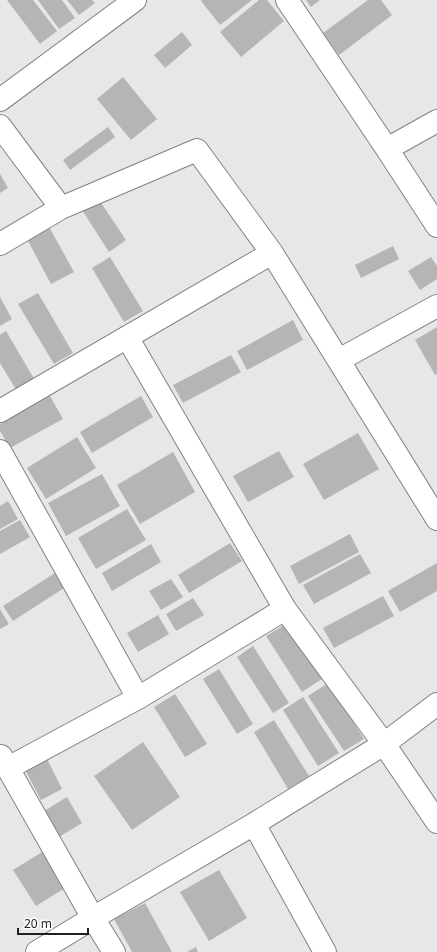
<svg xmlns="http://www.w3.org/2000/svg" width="437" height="952" font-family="'Noto Sans',sans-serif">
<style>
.building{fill:#b7b5b4}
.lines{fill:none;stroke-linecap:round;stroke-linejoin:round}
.minor-casing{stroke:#818284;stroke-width:24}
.minor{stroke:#fff;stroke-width:22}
</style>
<rect width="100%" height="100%" fill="#e6e7e9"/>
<!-- building -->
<path class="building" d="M 7,0 L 33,0 L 57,31 L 40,44 Z
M 38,0 L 62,0 L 75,18 L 59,29 Z
M 67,0 L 92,0 L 95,3 L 79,15 Z
M 202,0 L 252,0 L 220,25 L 201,1 Z
M 259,0 L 267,0 L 284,21 L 241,57 L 220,32 Z
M 306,0 L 320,0 L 311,7 Z
M 368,0 L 381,0 L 392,15 L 339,55 L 323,33 Z
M 182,32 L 192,45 L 165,68 L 154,55 Z
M 123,77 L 157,119 L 131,140 L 97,99 Z
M 108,127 L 115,137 L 70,170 L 63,160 Z
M 0,174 L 8,188 L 0,193 Z
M 91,188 L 126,240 L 109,252 L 75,199 Z
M 43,216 L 74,272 L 51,284 L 21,228 Z
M 393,246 L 399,259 L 361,278 L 355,265 Z
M 110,257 L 143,311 L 124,322 L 92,268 Z
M 431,257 L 437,266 L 437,279 L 420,290 L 408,271 Z
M 38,293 L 73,353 L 54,364 L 18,304 Z
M 0,297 L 12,319 L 0,326 Z
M 293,320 L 303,340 L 247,370 L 237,351 Z
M 437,327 L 437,374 L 435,375 L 415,340 Z
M 6,331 L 36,382 L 18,393 L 0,363 L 0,335 Z
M 231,355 L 241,372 L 183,403 L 173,385 Z
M 50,396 L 63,419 L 10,448 L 0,431 L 0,424 Z
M 141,396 L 153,417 L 92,453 L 80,432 Z
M 358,433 L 379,469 L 324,500 L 303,464 Z
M 77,437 L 96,468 L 46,499 L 27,468 Z
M 279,451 L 294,477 L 248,502 L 233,476 Z
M 173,452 L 195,492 L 140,524 L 117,485 Z
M 102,474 L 120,506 L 66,536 L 48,503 Z
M 8,501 L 18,519 L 0,529 L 0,506 Z
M 127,509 L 146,540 L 96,569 L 78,538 Z
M 20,520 L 30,537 L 0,554 L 0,531 Z
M 350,534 L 359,552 L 299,584 L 290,566 Z
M 230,543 L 242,561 L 189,593 L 178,575 Z
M 151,544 L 161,562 L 112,591 L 102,573 Z
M 360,554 L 371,573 L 314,604 L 303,585 Z
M 437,563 L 437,591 L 400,612 L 388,591 Z
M 55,573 L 64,588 L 13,621 L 3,606 Z
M 171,579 L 183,597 L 161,610 L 149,591 Z
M 383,596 L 394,616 L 334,648 L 323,628 Z
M 193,598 L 204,615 L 176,631 L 166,614 Z
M 0,609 L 9,624 L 0,629 Z
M 158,615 L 169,634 L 138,652 L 127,633 Z
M 286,624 L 322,679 L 302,692 L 266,636 Z
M 253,646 L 289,703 L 273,713 L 237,657 Z
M 219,669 L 253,724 L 237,734 L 203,679 Z
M 328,683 L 364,739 L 344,751 L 308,696 Z
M 175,694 L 207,744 L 185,757 L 154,707 Z
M 303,697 L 339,753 L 318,766 L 283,710 Z
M 274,720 L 309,776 L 288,789 L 254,732 Z
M 143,742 L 180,797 L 132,830 L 94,776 Z
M 47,759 L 62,789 L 41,800 L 25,770 Z
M 67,797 L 82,823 L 59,837 L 44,811 Z
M 42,852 L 65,888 L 36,906 L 13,870 Z
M 219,870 L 247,918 L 209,941 L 180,892 Z
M 145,903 L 172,952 L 132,952 L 114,919 Z
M 196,947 L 198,952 L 187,952 Z"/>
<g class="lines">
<defs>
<path id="minor" d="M 287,0 L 387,149 L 437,226
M 0,100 L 135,0
M 0,126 L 61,208
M 387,149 L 437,121
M 0,244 L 61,208 L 197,150 L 272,253 L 437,519
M 127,337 L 285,609 L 384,744 L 437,704
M 339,360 L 437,306
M 0,411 L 272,253
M 0,451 L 138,698
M 1,756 L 93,918 L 114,952
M 8,768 L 138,698 L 285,609
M 254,824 L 325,952
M 37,952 L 93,918 L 254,824 L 384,744 L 437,822"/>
</defs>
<!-- minor casing -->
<use href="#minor" class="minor-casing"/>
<!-- minor -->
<use href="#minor" class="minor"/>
</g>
<!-- scale -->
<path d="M18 928v6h70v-6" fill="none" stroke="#1f1f20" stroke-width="2"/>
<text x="24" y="928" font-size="12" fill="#1f1f20" stroke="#ffffff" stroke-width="3" paint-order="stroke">20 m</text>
</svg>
